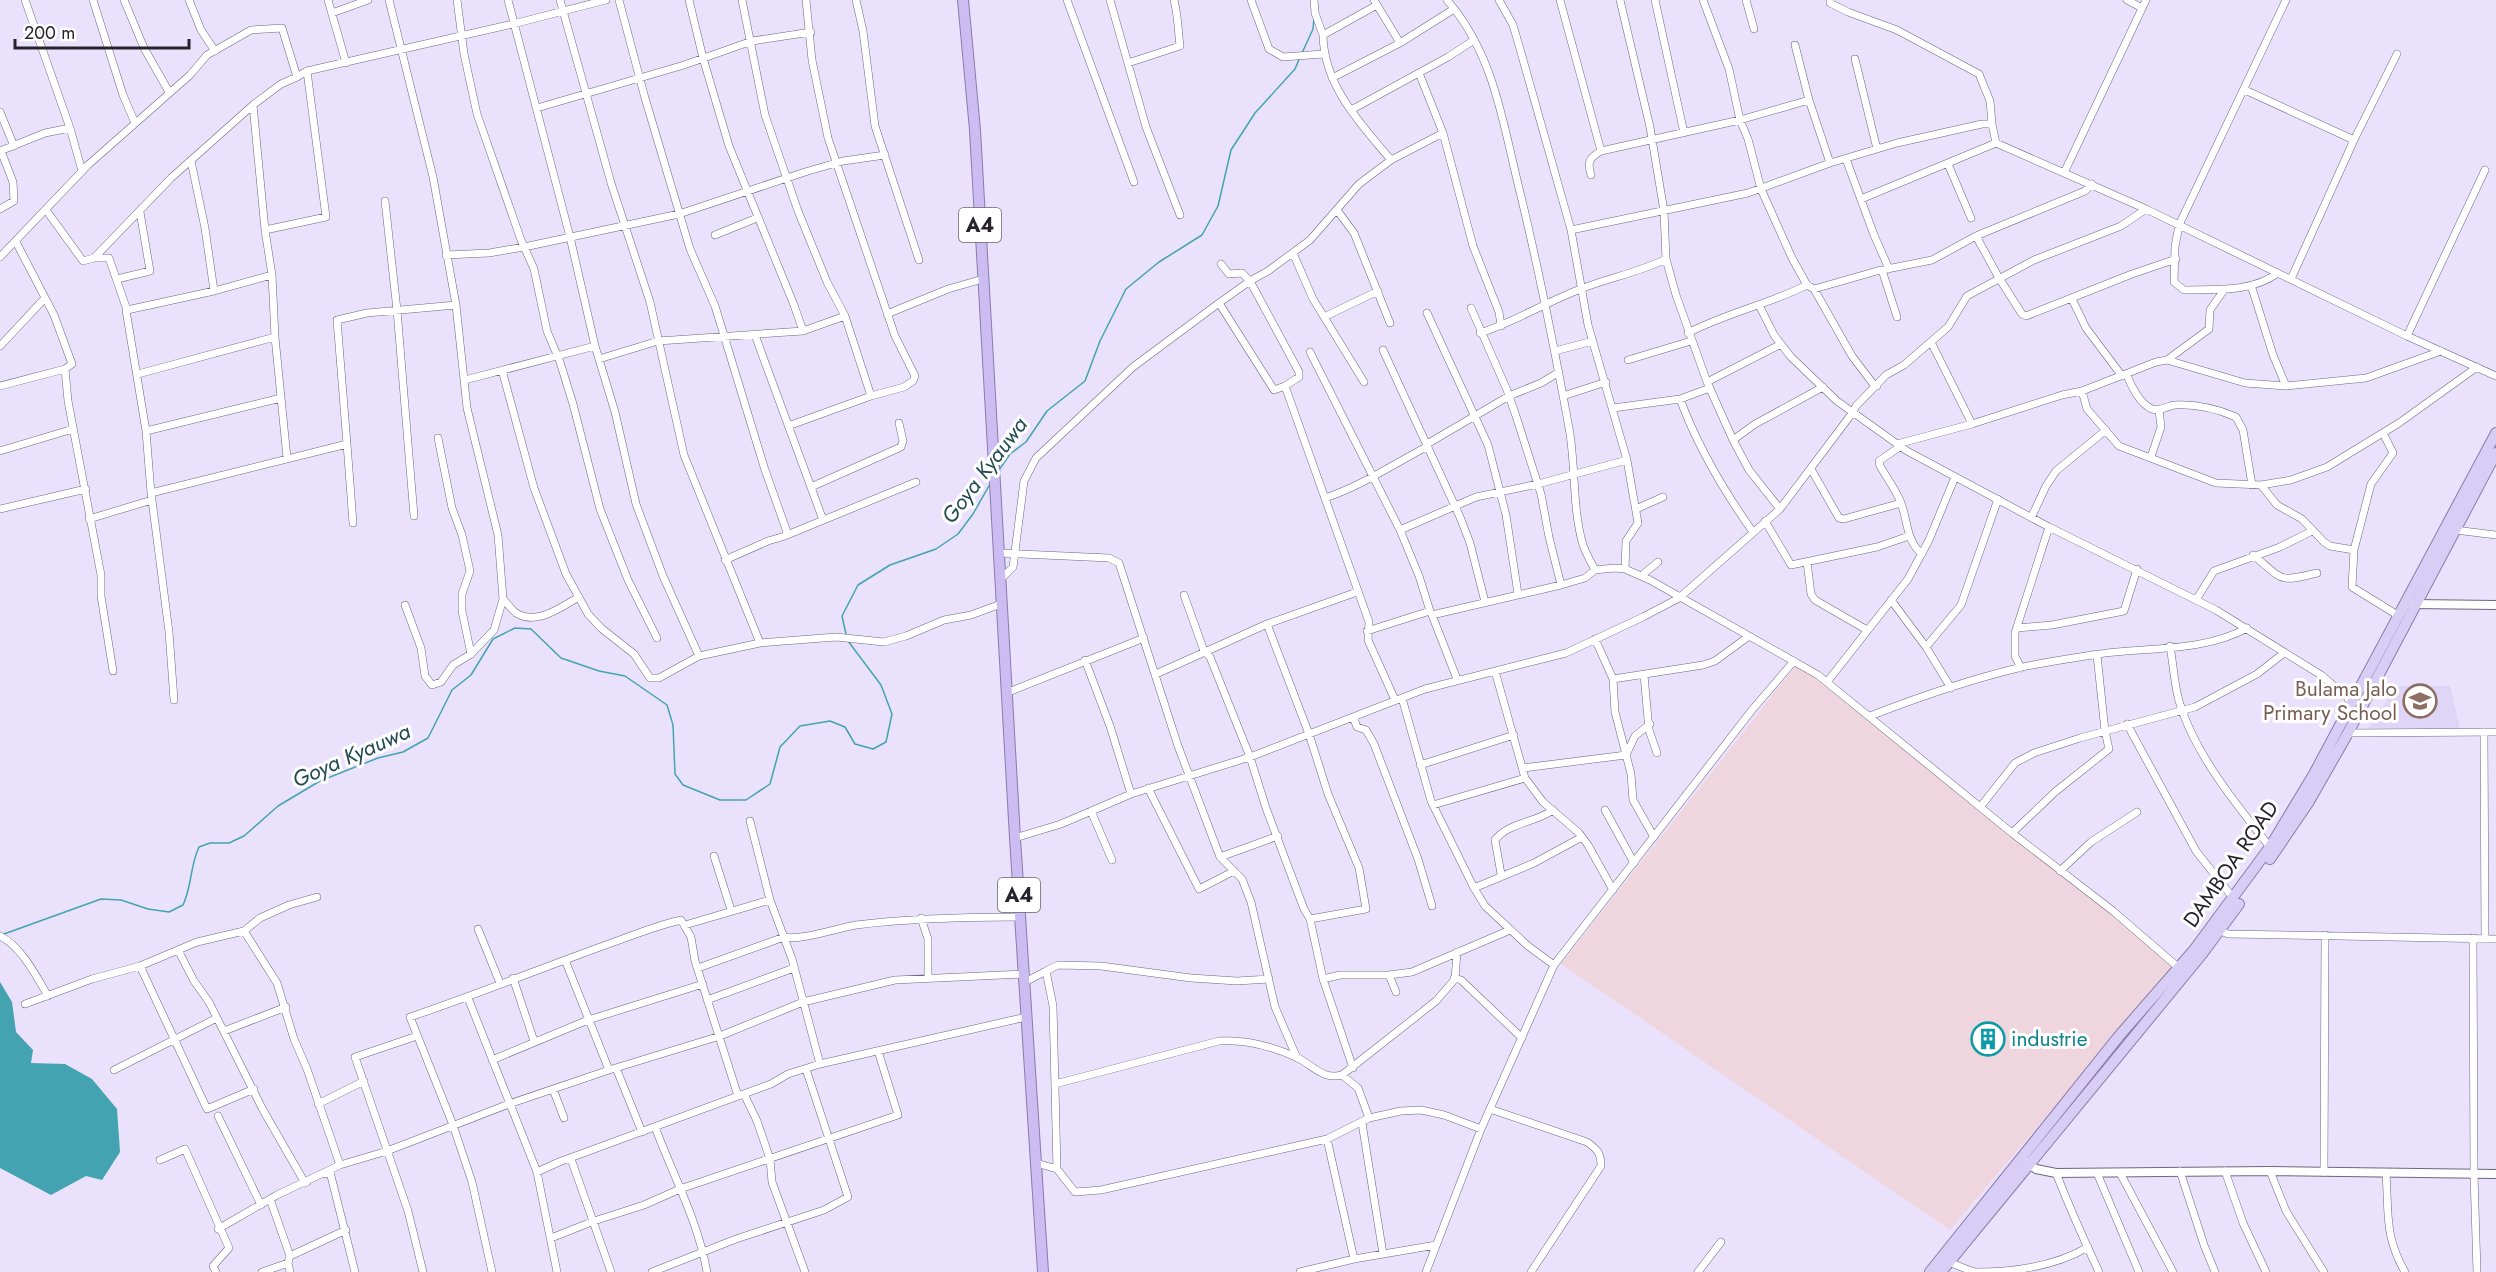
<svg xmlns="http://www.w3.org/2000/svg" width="2496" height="1272" font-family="Jost,sans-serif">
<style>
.industrial{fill:#efd6de}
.built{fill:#dfd5f6}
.water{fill:#44a3b0}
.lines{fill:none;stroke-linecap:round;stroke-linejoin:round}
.stream{stroke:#44a3b0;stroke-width:1.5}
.minor-casing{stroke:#6d667d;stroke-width:8}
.tertiary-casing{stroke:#6d667d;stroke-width:10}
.primary-casing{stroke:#897cab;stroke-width:12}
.trunk-casing{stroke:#897cab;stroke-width:12}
.minor{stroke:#fff;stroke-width:7}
.tertiary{stroke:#fff;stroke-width:8}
.primary{stroke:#d8cdf5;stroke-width:10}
.trunk{stroke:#cbbcf2;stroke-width:10}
.labels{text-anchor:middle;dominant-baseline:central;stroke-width:6;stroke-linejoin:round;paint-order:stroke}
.shield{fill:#fff;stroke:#67656b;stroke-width:1.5}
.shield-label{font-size:20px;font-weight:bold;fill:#26232c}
.education-label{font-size:21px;fill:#785e54;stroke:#fff;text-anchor:end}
.street-label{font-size:21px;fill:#26232c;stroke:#fff}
.culture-label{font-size:21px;fill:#0d838f;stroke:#fff;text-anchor:start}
.water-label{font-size:22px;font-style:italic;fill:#214b51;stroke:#fff}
</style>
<rect width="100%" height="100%" fill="#eae2fd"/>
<!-- industrial -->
<path class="industrial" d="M 1797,664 L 2176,963 L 1950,1230 L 1561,964 Z"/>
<!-- built -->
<path class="built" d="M 2394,686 L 2450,686 L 2460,729 L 2368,728 L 2378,716 Z"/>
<!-- water -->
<path class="water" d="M 0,982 L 12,1002 L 16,1032 L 33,1050 L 31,1063 L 65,1064 L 92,1079 L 117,1109 L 120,1152 L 102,1180 L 86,1176 L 51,1195 L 0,1168 Z"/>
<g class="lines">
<!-- stream -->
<path class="stream" d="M 1302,53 L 1313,29 L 1314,18
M 999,470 L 1010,454 L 1026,442 L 1047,411 L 1085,381 L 1100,341 L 1126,289 L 1159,262 L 1202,235 L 1218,206 L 1231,150 L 1255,113 L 1295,69 L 1300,57
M 846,634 L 842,616 L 858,585 L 890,565 L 936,549 L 958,534 L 973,514 L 990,484
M 4,934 L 101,899 L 121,900 L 148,909 L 169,912 L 183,905 C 192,886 190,866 199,847 L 210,843 L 229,843 L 244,836 L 278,806 L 320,781 L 378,758 L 403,752 L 428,738 L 452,690 L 471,675 L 493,639 L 515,628 L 531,629 L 561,658 L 599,671 L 625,676 L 667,705 L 673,725 L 675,774 L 683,785 L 720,800 L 746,800 L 770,784 L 780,747 L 800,726 L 830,721 L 845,727 L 855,744 L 873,749 L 886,742 L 892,714 L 881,685 L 848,641"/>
<defs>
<path id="minor" d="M 25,0 L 70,128 L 82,171
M 93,0 L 123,95 L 135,123
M 124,0 L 144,48 L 169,92
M 189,0 L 201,30 L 215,51
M 328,0 L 346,63
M 389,0 L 433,177 L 456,305 L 467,408 L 498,535 L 503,599 L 494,630 L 471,654 L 453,665 L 441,682 L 432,685 L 425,676 L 421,648 L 405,605
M 457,0 L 464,54 L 477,114 L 521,240 L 534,269 L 547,331 L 560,362 L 573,404 L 600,509 L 628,580 L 657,638
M 508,0 L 570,237 L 595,346 L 615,412 L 636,504 L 663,576 L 699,656
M 560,0 L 611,183 L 650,302 L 684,455 L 760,643
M 619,0 L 645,98 L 690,249 L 715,306 L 765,470 L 787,532 L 785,536 L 768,541 L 725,560
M 689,0 L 703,58 L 729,146 L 794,305 L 803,331
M 742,0 L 765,115 L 798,211 L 827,282 L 845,316 L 871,396
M 856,0 L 863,31 L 875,126 L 919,260
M 1067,0 L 1134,182
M 1110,0 L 1146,127 L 1180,215
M 1251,0 L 1269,49 L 1283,57 L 1323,54
M 1314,0 L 1315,13 L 1323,35
M 1374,0 L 1400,43
M 1447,0 C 1493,53 1502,118 1518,184 C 1538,265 1554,346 1569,428 C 1576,466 1572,508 1583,545 C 1586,554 1591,562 1595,570
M 1499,0 L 1513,25 L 1520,49 L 1571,230 L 1588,325 L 1627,460 L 1638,523 L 1626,541 L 1625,569
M 1560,0 L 1601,151
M 1620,0 L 1650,127 L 1664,211 L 1666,259 L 1676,295 L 1707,382 L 1733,440 L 1749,470 L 1780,509
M 1655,0 L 1684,133
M 1703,0 L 1729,69 L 1740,120 L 1748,139 L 1761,189 L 1792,258 L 1807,285 L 1814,289 L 1852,356 L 1874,385 L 1877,386
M 1746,0 L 1754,29
M 1830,0 L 1830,3 L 1848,12 L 1897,30 L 1979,74 L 1990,101 L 1992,124
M 2127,0 L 2142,8
M 1377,5 L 1323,35 C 1324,86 1360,123 1391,160
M 332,13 L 368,0
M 1795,45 L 1809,100 L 1830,163
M 1855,59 L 1877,149
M 1128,63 L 1180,46 C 1178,30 1178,15 1174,0
M 1419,73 L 1443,133 L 1473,246 L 1499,312 L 1501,326
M 1332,78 L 1400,43 L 1454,9
M 2245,90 L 2354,140
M 537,108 L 684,65 L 752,41 L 811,32
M 1351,110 L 1448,57 L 1474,40
M 0,112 L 14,146
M 0,151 L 45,133 L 70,128
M 1846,159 L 1874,235 L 1889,269
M 191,161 L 205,228 L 214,291
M 1948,164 L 1971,218
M 2064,173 L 2146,0
M 1591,175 C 1587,162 1589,158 1601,151 L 1740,120 L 1809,100
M 1861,199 L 1996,143
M 385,201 L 397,310 L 414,516
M 0,209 L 14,201 L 13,182 L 1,151
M 46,210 L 83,261 L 94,258 L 109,258 L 127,310 L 126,310 L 146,431 L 151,493
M 1337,210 L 1354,233 L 1390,323
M 265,230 L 326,217 L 307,71
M 1571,230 L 1748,193 L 1830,163 L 1897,143 L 1982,124 L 1992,124 L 1996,143 L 2146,209 L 2407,336 L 2496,376
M 715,235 L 757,218
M 1976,236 L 1999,278 L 2022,314 L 2026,316 L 2132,274 L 2176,259
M 16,242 L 54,315 L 72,364 L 65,369 L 68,401 L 101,575 L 101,596 L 113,671
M 1293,253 L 1313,299 L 1364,382
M 446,255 L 489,253 L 524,247 L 679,214 L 805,172 L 843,161 L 885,155
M 0,257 L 88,165 L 190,75 L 207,55 L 251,30 L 282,28 L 297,77 L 307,71 L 513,24 L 606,0
M 94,258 L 171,178 L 253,105
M 1221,264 L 1229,274 L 1242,273 L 1250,281 L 1219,303 L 1274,390 L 1285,386
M 1882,270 L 1897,317
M 2278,273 C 2250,293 2216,289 2184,290 L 2174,282 L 2175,247 L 2179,225 L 2286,0
M 117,279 L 150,271 L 140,212
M 2291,279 L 2354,140 L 2397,54
M 2251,285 L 2273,355 L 2286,386
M 1814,289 L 1877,271 L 1932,260 L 1976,236 L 2085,191 L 2092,184
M 2072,299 L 2086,328 L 2122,376
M 1759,305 L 1774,335 L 1791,357 L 1837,401 L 1907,451 L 2049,527 L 2216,610 L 2321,675 L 2347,697 L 2351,704
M 1471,308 L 1507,390 L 1516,416 L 1541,494 L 1549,537 L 1561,585
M 127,310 L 214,291 L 272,275
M 1427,313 L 1488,445 L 1506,515 L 1518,594
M 887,314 L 948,289 L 983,279
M 1324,317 L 1378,291
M 1480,333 C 1514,322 1545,303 1578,290 C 1607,278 1638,273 1666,259
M 1688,333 C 1726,313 1769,304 1807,285
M 755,335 L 823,520
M 2407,336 L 2485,170
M 1931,342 L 1972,424
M 0,346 L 45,298
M 1383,350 L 1460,517 L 1470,543 L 1485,602
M 1555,351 L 1593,341
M 1310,352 L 1400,530 L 1419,576 L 1430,611
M 599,359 L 658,341 L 803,331 L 845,316
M 1628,360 L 1691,341
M 2167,360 L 2209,329 L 2210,310 L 2224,290
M 502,370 L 534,488 L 566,574 L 588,614 L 601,628 L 634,654 L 650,678 L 659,678 L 699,656 L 760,643 L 836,637 L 884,642 L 906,636 L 944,620 L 971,615 L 1001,604
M 138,374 L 275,337
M 2127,375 C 2131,386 2140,404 2152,409 C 2159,412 2167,406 2175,405 C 2196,404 2217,409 2236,417 L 2243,430 L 2252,485
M 465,380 L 595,346
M 1707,382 L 1781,344
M 0,386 L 65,369
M 2082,391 L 2087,409 L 2119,446 L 2216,483 L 2261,485 L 2291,480 L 2327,467 L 2399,423 L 2477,367
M 1563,396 L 1606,382
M 1680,399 C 1698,447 1723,490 1753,532
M 1613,408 L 1680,399 L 1710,388
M 788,426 L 871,396 L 904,387 L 913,381 L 915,376 L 895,336 L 828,138 L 812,60 L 806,0
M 146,431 L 281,398
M 2383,433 L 2393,453 L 2371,484 L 2354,550 L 2352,587 L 2399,616
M 438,438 L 452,508 L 462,535 L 470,571 L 462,594 L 462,611 L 471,654
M 1733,440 L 1755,424 L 1823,387
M 347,444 L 353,523
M 1427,444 L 1509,396 L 1541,383 L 1559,372
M 1897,444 L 1972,424 L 2062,395 L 2082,391 L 2156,362 L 2167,360 L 2245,383 L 2286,386 L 2366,378 L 2441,351
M 1901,446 L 1879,461 L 1880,466 C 1887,478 1896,490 1901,503 C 1908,521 1906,541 1922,554
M 0,451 L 73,429
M 2151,457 L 2161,427 L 2159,410
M 287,458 L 275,337 L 272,275 L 265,230 L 253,105 L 281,84 L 297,77
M 1811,469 L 1839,518 L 1844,519 L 1901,503
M 2261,485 L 2277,505 L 2302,519 L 2324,542 L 2330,546 L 2354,550
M 811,487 L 901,447 L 903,441 L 899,423
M 1325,498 C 1361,486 1394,464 1428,446
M 152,500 L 169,632 L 174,700
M 0,509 L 86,489
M 1636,509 L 1663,497
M 2032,516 L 2046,486 L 2056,471 L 2106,430
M 89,519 L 152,500 L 151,493 L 347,444 L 337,320 L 367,313 L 456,305
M 1765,521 L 1791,565 L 1877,547 L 1909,536
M 1400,530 L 1476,497 L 1538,484 L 1627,460
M 2455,530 L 2496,535
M 787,535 L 916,482
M 999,553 L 1109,558 L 1119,563 L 1178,746 L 1220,857 L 1242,879 L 1251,902 L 1275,1007 L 1297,1058
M 2253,555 C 2284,580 2277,583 2317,573
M 1807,562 L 1811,594 L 1815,600 L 1867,630
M 1641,576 L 1658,562
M 1000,580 L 1013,567 L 1024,481 L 1036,458 L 1133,367 L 1219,303
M 1184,595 L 1204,651 L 1210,657 L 1250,757 L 1266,808 L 1304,909 L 1310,919 L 1323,979 L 1353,1068
M 503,599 C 507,603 511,609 516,613 C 537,626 561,607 579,597
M 1891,600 L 1926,647 L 1951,688
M 2196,600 L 2214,571 L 2280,547 L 2312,531
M 1432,615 L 1457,679
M 1267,624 L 1309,734 L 1328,794 L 1359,868 L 1366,909 L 1310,919
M 2017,628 L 2052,625 L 2124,611 L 2137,569
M 1367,631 L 1430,611 L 1432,615 L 1561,585 L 1585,578 L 1595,570 L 1614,568 L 1625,569 L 1650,580 L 1818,675 L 2012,833 L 2113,911 L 2179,968
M 1595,639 L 1613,679 L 1615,712 L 1631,774 L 1633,800 L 1654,837
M 2170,646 C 2173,663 2174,680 2178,697 C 2192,751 2236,804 2270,847
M 1926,647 L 1961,605 L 1998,499
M 1085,660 L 1110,726 L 1131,794
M 2021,668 L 2015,656 L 2015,633 L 2049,527
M 1495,671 L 1525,778 L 1543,802 L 1579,833 L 1588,845 L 1613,890
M 1156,674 L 1267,624 L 1357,592
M 1644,675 L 1649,730 L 1657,753
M 1613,679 L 1703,665 L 1715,661 L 1749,636
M 1827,682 L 1908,579 L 1929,540 L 1955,477
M 1006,693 L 1144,638
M 1402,698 L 1431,801 L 1474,888 L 1485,906 L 1528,946 L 1554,965
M 1395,700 L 1368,640 L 1369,622 L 1285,386 L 1299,377 L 1299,372 L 1250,281 L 1268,271 L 1310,240 L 1359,184 L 1391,160 L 1443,133
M 1870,716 C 1919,697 1968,680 2018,668 C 2045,662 2073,658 2099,654 C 2147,647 2204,652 2247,628
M 1353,717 L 1357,727 L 1366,730 L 1374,744 L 1418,859 L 1432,906
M 2127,724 L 2196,851 L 2234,899
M 2484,732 L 2485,938
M 2348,733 L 2496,732
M 1420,765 L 1514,735
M 1523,768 L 1626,755 L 1635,736 L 1650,724
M 1148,788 L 1199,889 L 1234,871
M 1433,805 L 1525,778
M 1981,806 L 2015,763 L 2034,753 L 2080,738 L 2195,707 L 2257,674 L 2284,653
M 1605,810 L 1634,863
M 1091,811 L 1112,860
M 750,821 L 770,900 L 792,959 L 820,1064
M 2012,833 L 2055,792 L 2109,749 L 2105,731 L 2097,655
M 1015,838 L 1061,824 L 1131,794 L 1250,757 L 1425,689 L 1566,653 L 1643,617 L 1679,598 L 1780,509 L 1853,412 L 1856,406 L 1886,375 L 1904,365 L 1948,327 L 1967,296 L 2034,260 L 2121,226 L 2146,209
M 714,856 L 731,910
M 1220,857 L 1278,836
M 2060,871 L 2091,842 L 2137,812
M 1501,874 L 1495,840 C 1509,822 1535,823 1553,810
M 1474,888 L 1534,863 L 1582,837
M 921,918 L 928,939 L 928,978
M 685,925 L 770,900
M 478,929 L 500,983
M 2219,930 L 2228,934 L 2496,939
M 244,931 L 277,983 L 294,1039 L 307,1069 L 340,1165
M 0,936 C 22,947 36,976 48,996
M 2473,938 L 2474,1174 L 2477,1272
M 178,950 L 194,981 L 209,1002 L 263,1110 L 305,1183 L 307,1182
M 565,960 L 609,1070
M 140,966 L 207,1109 L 254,1089
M 698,968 L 784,937 C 800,941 837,928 856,925 C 911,918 965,917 1021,917
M 1046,971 L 1058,965 L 1101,966 L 1191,978 L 1237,981 L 1269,979
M 1389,975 L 1412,972 L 1510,930
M 513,978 L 534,1041
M 1454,978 L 1461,980 L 1522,1038
M 1323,979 L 1340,975 L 1389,975 L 1396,992
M 1025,982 L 1046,971 L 1053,1006 L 1057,1169
M 468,998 L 537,1172 L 557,1272
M 707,1000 L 794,968
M 25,1004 L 92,979 L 140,966 L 197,942 L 244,931 L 260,918 L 289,905 L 317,897
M 224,1031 L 286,1007
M 417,1036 L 355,1057 L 408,1211 L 423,1272
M 492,1060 L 588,1020 L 703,984
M 616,1068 L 642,1132
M 114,1070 L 217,1018
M 1342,1075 L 1436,1001 L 1455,979 L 1457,952
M 1055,1084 L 1219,1041 C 1246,1039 1271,1046 1296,1057 C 1313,1065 1322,1080 1342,1075 L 1358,1088 L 1369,1118
M 553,1089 L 564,1118
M 744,1094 L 757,1121 L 770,1159 L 772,1182 L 805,1272
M 318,1104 L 364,1081
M 1490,1109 L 1587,1142 C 1597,1149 1601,1153 1601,1166 L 1531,1272
M 218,1116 L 261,1205
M 1362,1123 L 1383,1254
M 655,1127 C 673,1175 698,1221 707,1272
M 1327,1139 L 1354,1259
M 571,1159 L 611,1272
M 160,1160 L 185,1149 L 229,1248 L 213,1266 L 216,1272
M 1036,1163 L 1057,1169 L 1075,1192 L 1101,1190 L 1327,1139 L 1369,1118 L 1401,1111 L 1421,1110 L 1444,1115 L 1481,1129
M 2180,1171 L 2204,1245 L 2215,1272
M 2225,1171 L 2243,1223 L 2266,1272
M 2270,1171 L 2286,1211 L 2324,1272
M 537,1172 L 559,1162 L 771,1084 L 788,1074 L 820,1064 L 1026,1017
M 2324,1172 L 2325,935
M 2056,1173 C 2069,1206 2084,1240 2099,1272
M 2097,1173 L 2139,1272
M 2120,1173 L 2173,1272
M 325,1174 L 330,1172 L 355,1272
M 2386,1174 C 2389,1213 2384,1235 2405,1272
M 270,1199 L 290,1256 L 288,1263 L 290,1272
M 218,1229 L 277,1195 L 340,1165 L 387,1151 L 509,1104 L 609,1070 L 720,1036 L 803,1002 L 895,980 L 1025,974
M 551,1238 L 594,1221 L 644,1205 L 680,1189 L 898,1115 L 878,1051
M 290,1256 L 346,1230
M 1949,1262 C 1957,1265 1967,1270 1975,1272 C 2013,1272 2056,1266 2088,1247
M 262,1272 L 288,1263
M 492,1272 L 472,1182 L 453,1125 L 410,1017 C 475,995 539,969 603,946 C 629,937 654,926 681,920 L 691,937 L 695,961 L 738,1096
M 652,1272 L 736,1239 L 824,1210 L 848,1197 L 806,1069
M 1300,1272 L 1354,1259 L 1436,1245
M 1426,1272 L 1481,1129 L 1554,965 L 1752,710 L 1794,661
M 1698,1272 L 1721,1242"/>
<path id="tertiary" d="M 2413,604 L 2496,605
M 2026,1162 L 2036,1169 L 2056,1173 L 2270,1171 L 2496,1174"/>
<path id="primary" d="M 2270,859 L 2308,803 L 2348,733 L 2496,453
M 1930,1272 L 2119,1036 L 2194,950 L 2270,847 L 2314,774 L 2496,433
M 1941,1272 L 2202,954 L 2239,904"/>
<path id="trunk" d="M 963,0 L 975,130 L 1015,838 L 1043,1272"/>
</defs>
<!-- minor casing -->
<use href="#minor" class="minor-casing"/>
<!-- tertiary casing -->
<use href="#tertiary" class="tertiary-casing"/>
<!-- primary casing -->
<use href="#primary" class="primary-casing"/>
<!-- trunk casing -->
<use href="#trunk" class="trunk-casing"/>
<!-- minor -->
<use href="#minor" class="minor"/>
<!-- tertiary -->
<use href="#tertiary" class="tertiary"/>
<!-- primary -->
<use href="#primary" class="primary"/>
<!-- trunk -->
<use href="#trunk" class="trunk"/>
</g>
<!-- icons -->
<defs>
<symbol id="school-ring" viewBox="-11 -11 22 22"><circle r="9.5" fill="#fff" stroke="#8d6e63" stroke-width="1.5"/><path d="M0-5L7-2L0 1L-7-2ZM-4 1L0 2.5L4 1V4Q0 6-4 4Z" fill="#8d6e63"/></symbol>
<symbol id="building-ring" viewBox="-11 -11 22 22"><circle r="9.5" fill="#fff" stroke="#0f9aa8" stroke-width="1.5"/><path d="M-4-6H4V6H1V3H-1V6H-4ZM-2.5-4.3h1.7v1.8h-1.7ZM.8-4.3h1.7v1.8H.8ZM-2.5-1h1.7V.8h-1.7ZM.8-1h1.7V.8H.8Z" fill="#0f9aa8"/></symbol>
</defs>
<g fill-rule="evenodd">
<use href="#school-ring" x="2401" y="682" width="38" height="38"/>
<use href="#building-ring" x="1969" y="1020" width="38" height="38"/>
</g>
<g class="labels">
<!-- shield labels -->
<g class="shield">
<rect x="959" y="208" width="42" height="34" rx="4.5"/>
<rect x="998" y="878" width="42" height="34" rx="4.5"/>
</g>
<g class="shield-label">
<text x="980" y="225">A4</text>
<text x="1019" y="895">A4</text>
</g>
<!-- education labels -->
<g class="education-label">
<text x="2397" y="689">Bulama Jalo<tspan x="2397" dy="24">Primary School</tspan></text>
</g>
<!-- street labels -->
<g class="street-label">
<text transform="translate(2231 864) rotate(-55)">DAMBOA ROAD</text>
</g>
<!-- culture labels -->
<g class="culture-label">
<text x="2011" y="1039">industrie</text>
</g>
<!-- water labels -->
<g class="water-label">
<text transform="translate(984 470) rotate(-53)">Goya Kyauwa</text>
<text transform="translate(351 755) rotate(-24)">Goya Kyauwa</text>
</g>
</g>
<!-- scale -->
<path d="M15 39v9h174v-9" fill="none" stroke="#26232c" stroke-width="3"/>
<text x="24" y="39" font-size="18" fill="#26232c" stroke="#ffffff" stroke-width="4.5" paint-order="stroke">200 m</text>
</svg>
